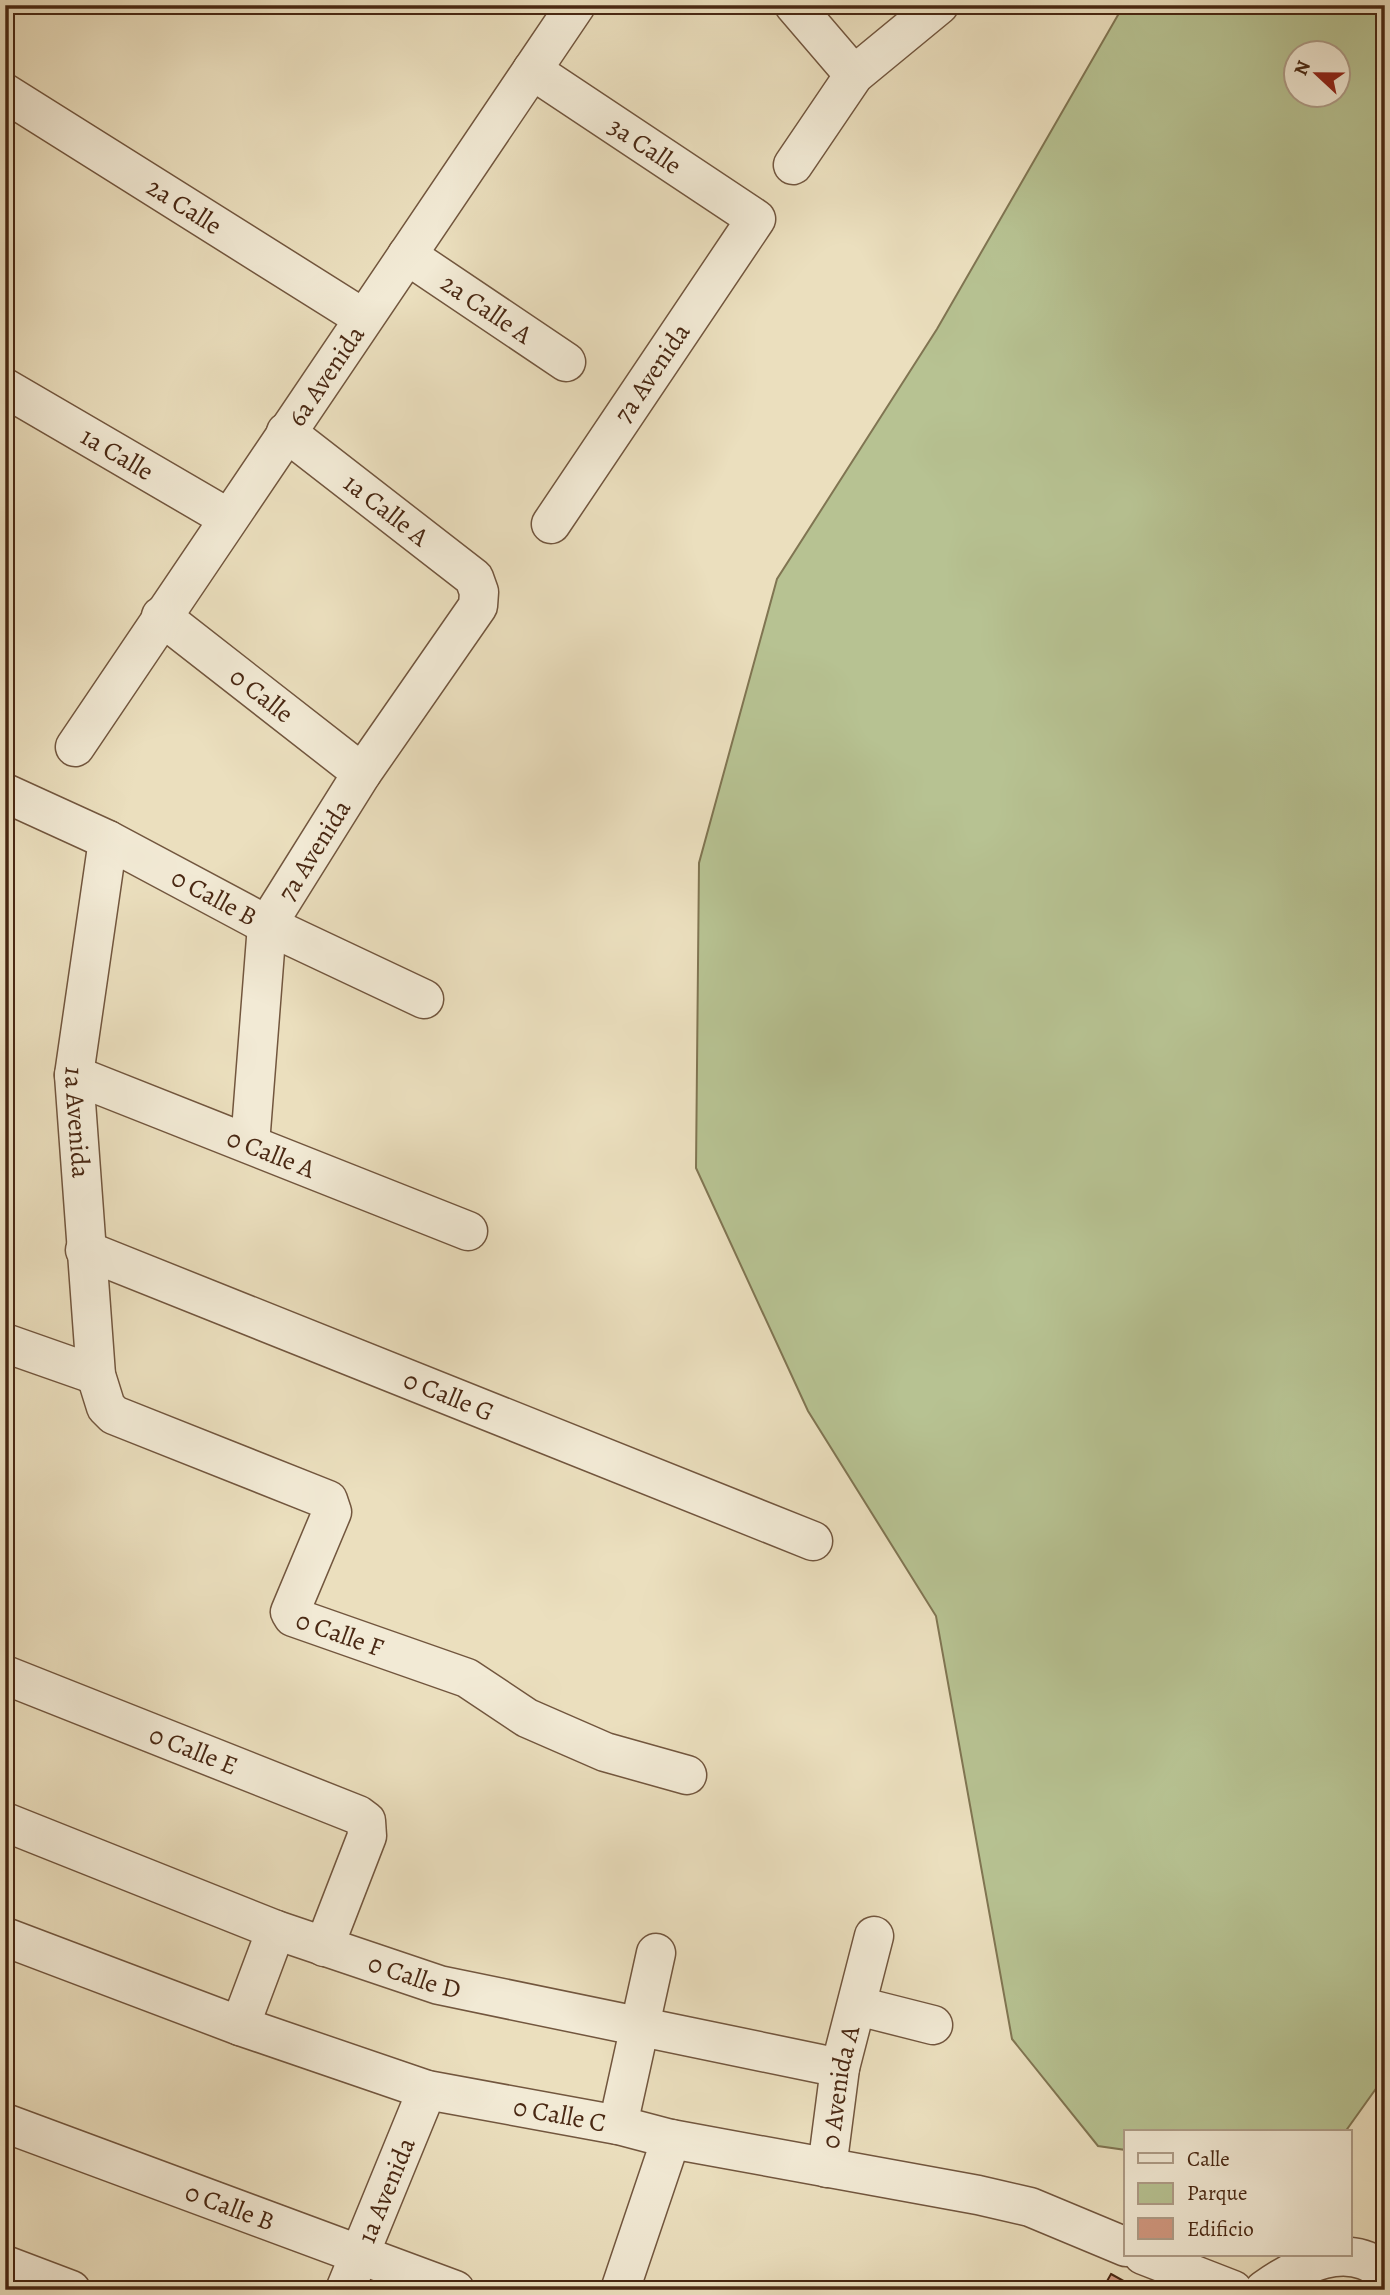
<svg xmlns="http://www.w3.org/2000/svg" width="1390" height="2295" font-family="Alegreya,serif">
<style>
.green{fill:#b7c292;stroke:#807552;stroke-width:2;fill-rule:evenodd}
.building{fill:#d19880;stroke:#492813;stroke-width:2}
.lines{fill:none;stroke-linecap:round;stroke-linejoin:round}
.street-casing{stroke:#72563e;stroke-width:41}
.street{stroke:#f2ead5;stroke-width:38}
.labels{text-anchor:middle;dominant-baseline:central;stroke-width:7;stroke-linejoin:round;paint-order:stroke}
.street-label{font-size:26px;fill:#492813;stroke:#f2ead5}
</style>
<rect width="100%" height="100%" fill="#ebdfbe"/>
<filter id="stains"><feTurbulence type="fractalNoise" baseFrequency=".00286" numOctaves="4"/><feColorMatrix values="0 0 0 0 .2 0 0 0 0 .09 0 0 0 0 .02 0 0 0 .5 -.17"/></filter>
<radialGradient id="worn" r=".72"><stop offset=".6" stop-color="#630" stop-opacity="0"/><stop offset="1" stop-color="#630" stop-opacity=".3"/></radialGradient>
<!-- green -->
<path class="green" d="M 1118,5 L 1385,5 L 1385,2076 L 1345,2132 L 1126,2132 L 1126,2150 L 1098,2146 L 1012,2039 L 936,1616 L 808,1411 L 696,1168 L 699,863 L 777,579 L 937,329 L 1118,15 ZM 1296,52 L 1338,52 L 1338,94 L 1296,94 Z"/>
<!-- building -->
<path class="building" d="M 1111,2274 L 1140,2290 L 1102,2290 Z"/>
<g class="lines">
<defs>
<g id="street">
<path d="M 794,5 L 854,75"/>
<path id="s1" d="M 532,70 L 756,219 L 551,524"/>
<path id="s2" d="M 5,93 L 363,318"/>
<path d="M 793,165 L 854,75 L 939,5"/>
<path id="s3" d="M 407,255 L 566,362"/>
<path id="s4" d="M 5,388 L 228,518"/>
<path id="s5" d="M 161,616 L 362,773"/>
<path id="s6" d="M 75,747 L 576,5"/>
<path id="s7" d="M 5,793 L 108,840 L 267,925 L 424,999"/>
<path id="s8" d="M 108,840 L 74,1075 L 96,1375 L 106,1407 L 114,1415 L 328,1500 L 332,1512 L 290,1612 L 293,1617 L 467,1678 L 527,1718 L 605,1752 L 687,1775"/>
<path id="s9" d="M 74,1075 L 468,1231"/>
<path id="s10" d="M 250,1144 L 267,925 L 362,773 L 478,606 L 479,592 L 474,578 L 286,432"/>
<path id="s11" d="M 85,1250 L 813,1541"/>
<path d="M 5,1343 L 96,1375"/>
<path id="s12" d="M 5,1675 L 358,1815 L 366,1821 L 367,1836 L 324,1947"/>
<path id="s13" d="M 5,1822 L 276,1930 L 439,1985 L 840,2068"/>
<path id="s14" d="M 5,1937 L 240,2026 L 427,2090 L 618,2125 L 671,2139 L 978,2195 L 1030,2207 L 1126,2247"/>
<path d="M 858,2006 L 933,2025"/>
<path d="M 240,2026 L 276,1930"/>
<path id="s15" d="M 5,2123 L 455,2290"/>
<path d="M 618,2125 L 656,1953"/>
<path id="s16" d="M 827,2168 L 840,2068 L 874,1936"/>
<path d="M 1143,2255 L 1233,2290"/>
<path d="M 5,2265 L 71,2290"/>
<path id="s17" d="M 345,2290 L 427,2090"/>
<path d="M 620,2290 L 671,2139"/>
<path d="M 1264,2290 C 1300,2265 1346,2239 1385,2272"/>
</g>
</defs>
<!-- street casing -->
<use href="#street" class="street-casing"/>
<!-- street -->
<use href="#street" class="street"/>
</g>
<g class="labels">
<!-- street labels -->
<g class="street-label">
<text stroke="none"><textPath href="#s1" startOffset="136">3a Calle</textPath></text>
<text stroke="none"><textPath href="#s2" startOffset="212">2a Calle</textPath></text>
<text stroke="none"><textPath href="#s3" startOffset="96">2a Calle A</textPath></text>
<text transform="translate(652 373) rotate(-56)">7a Avenida</text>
<text stroke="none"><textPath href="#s6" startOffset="448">6a Avenida</textPath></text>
<text stroke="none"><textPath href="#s4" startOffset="130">1a Calle</textPath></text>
<text transform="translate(386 510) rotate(38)">1a Calle A</text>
<text stroke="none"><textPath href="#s5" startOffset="128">0 Calle</textPath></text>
<text stroke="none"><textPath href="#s10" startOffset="308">7a Avenida</textPath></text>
<text stroke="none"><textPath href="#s7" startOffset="234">0 Calle B</textPath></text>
<text stroke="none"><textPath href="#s8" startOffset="285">1a Avenida</textPath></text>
<text stroke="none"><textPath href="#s9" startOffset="212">0 Calle A</textPath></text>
<text stroke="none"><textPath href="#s11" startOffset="392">0 Calle G</textPath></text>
<text stroke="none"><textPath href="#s8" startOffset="990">0 Calle F</textPath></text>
<text stroke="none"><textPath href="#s12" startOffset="203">0 Calle E</textPath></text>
<text stroke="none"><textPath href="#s13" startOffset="438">0 Calle D</textPath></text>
<text stroke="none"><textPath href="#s16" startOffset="82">0 Avenida A</textPath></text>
<text stroke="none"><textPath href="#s14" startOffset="584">0 Calle C</textPath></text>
<text stroke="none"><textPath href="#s17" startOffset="108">1a Avenida</textPath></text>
<text stroke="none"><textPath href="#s15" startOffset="240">0 Calle B</textPath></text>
</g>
</g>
<!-- margin -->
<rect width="1390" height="2295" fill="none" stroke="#ebdfbe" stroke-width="28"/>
<rect x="7" y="7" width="1376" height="2281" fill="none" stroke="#492813" stroke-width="3.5"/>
<rect x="14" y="14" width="1362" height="2267" fill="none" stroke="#492813" stroke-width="2"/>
<!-- legend -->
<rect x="1124" y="2130" width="228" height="126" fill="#f2ead5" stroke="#ae9c87" stroke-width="2"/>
<rect x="1138" y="2153" width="35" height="10" fill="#f2ead5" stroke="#ae9c87" stroke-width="2"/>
<text x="1187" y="2166" font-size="21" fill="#492813">Calle</text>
<rect x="1138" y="2183" width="35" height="21" fill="#b7c292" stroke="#ae9c87" stroke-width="2"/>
<text x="1187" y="2200" font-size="21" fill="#492813">Parque</text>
<rect x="1138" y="2218" width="35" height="21" fill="#d19880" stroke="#ae9c87" stroke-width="2"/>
<text x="1187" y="2236" font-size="21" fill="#492813">Edificio</text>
<!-- north arrow -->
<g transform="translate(1317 74) rotate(292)"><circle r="33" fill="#f2ead5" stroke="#ae9c87" stroke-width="2"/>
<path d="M0-5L12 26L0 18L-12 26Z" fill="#8f2418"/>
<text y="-10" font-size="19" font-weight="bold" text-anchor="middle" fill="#492813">N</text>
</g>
<rect width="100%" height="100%" filter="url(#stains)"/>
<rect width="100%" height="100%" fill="url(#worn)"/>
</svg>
